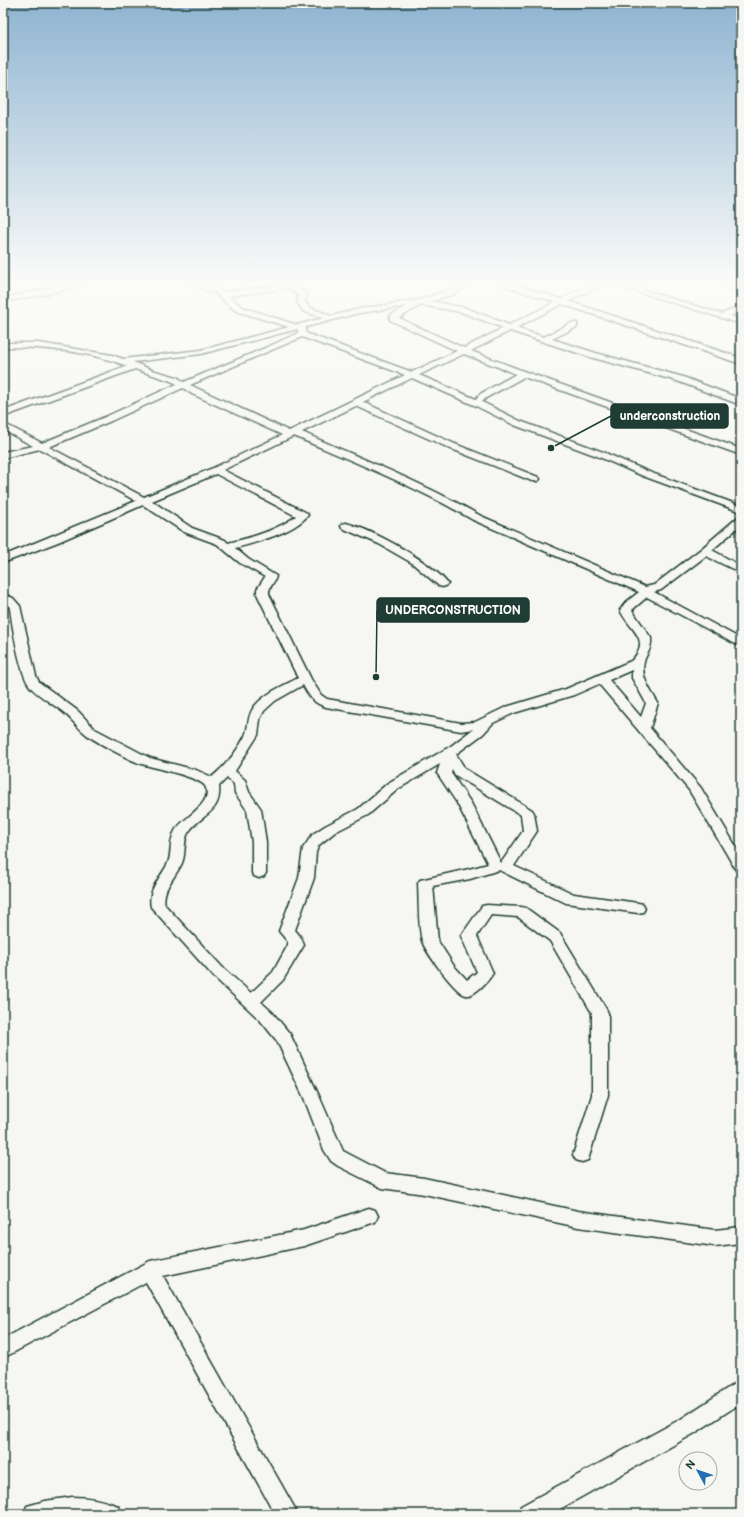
<svg xmlns="http://www.w3.org/2000/svg" width="744" height="1517" font-family="'Balsamiq Sans',sans-serif">
<style>
.lines{fill:none;stroke-linecap:round;stroke-linejoin:round}
.minor-casing{stroke:#1f3d34;stroke-width:3}
.minor{fill:#f6f6f2;fill-rule:evenodd}
.leader{fill:none;stroke:#1f3d34;stroke-width:1.5}
.callout-dot{fill:#1f3d34;stroke:#f6f6f2;stroke-width:1.5}
.callout{fill:#1f3d34;stroke:#1f3d34;stroke-width:1.5}
.callout-label{font-size:12px;text-anchor:middle;font-weight:bold;fill:#fff}
</style>
<rect width="100%" height="100%" fill="#f6f6f2"/>
<filter id="ink" filterUnits="userSpaceOnUse"><feTurbulence type="fractalNoise" baseFrequency=".025" numOctaves="2"/><feDisplacementMap in="SourceGraphic" scale="8" xChannelSelector="R" yChannelSelector="G"/><feConvolveMatrix kernelMatrix="1 2 1 2 8 2 1 2 1" color-interpolation-filters="sRGB"/></filter>
<g filter="url(#ink)">
<g class="lines">
<defs>
<path id="minor" d="M 70,284 L 82,284 L 81,286 L 47,294 L 3,302 L 3,298 Z
M 189,284 C 200,283 216,285 224,292 L 290,284 L 306,293 L 307,295 L 305,302 L 309,307 L 331,316 L 359,309 L 419,300 L 446,291 L 461,284 L 470,284 L 452,295 L 430,301 L 466,308 L 509,325 L 555,302 L 505,286 L 504,284 L 514,284 L 561,299 L 592,284 L 601,284 L 600,286 L 568,301 L 741,358 L 741,364 L 562,304 L 516,328 L 544,337 L 571,323 L 577,323 L 577,327 L 552,339 L 596,353 L 683,377 L 741,399 L 741,405 L 677,381 L 590,357 L 510,331 L 471,351 L 526,372 L 741,449 L 741,455 L 524,377 L 486,398 L 482,402 L 520,421 L 603,452 L 649,472 L 741,506 L 741,512 L 643,476 L 597,456 L 514,425 L 474,405 L 412,378 L 363,402 L 455,444 L 538,477 L 540,479 L 538,481 L 532,481 L 449,448 L 356,406 L 302,432 C 362,459 424,483 481,516 L 645,587 L 654,585 L 701,549 L 737,518 L 741,517 L 741,525 L 712,550 L 741,566 L 741,573 L 706,556 L 661,590 L 654,592 L 741,639 L 741,647 L 647,597 L 632,610 L 651,638 C 652,651 646,653 644,662 C 640,677 651,691 658,703 L 650,728 L 701,788 L 741,855 L 741,872 L 736,870 L 689,790 L 599,684 L 574,695 L 514,713 L 493,723 L 483,734 L 456,754 L 465,769 L 532,810 L 534,813 L 537,831 L 514,866 L 574,894 L 638,903 L 643,904 L 645,908 L 643,912 L 638,913 L 566,903 L 499,870 L 470,879 L 433,886 L 438,941 L 454,966 L 467,980 L 477,972 L 461,936 L 482,906 L 487,905 L 521,907 L 526,908 L 560,933 L 606,1009 L 608,1013 L 608,1095 L 588,1160 L 582,1162 L 576,1160 L 573,1155 L 592,1095 L 592,1013 L 550,941 L 518,917 L 491,915 L 477,936 L 493,973 C 489,980 474,997 466,995 C 456,994 425,951 422,941 C 418,925 419,900 418,883 L 420,880 L 469,869 L 488,864 L 457,803 L 437,773 L 440,764 L 398,789 L 368,815 L 335,832 L 319,845 L 316,852 L 314,878 L 295,930 L 300,936 L 304,945 L 283,980 L 261,1002 L 272,1012 L 290,1034 L 320,1098 L 343,1151 L 385,1173 L 424,1178 L 578,1211 L 715,1230 L 741,1227 L 741,1243 L 715,1246 L 578,1227 L 424,1194 L 382,1188 L 338,1166 L 331,1161 L 324,1150 L 304,1098 L 277,1041 L 260,1020 L 214,977 L 151,907 C 147,889 161,878 168,863 C 172,853 169,841 175,831 C 182,818 215,803 205,786 C 200,777 154,768 142,764 C 133,762 94,741 86,734 C 77,727 71,718 62,711 C 53,704 35,694 29,685 C 20,673 12,625 10,609 L 9,606 L 3,601 L 3,594 L 13,598 L 20,606 L 36,676 L 39,682 L 78,711 L 95,729 L 150,758 L 196,770 L 212,777 C 225,766 237,752 245,736 C 249,727 247,716 254,707 C 265,693 283,686 298,678 L 257,594 L 257,589 L 265,577 L 240,563 L 217,544 L 184,532 L 143,505 L 58,542 L 3,563 L 3,556 L 136,501 L 40,449 L 3,458 L 3,452 L 33,446 L 3,430 L 3,423 L 42,443 L 105,417 L 177,384 L 171,381 L 135,369 L 3,417 L 3,411 L 127,366 C 89,351 44,347 3,347 L 3,343 L 39,343 L 112,355 L 123,359 L 201,350 L 289,327 L 236,311 L 215,293 ZM 289,288 L 299,296 L 297,302 L 303,311 L 323,318 L 297,325 L 242,307 L 229,296 ZM 421,305 L 461,312 L 503,328 L 464,348 L 399,318 ZM 407,306 L 390,316 L 390,320 L 457,351 L 412,372 L 308,334 L 305,332 L 306,327 L 359,313 ZM 298,329 L 298,333 L 272,345 L 184,382 L 177,377 L 152,370 L 133,362 L 201,354 ZM 302,337 L 405,375 L 289,431 L 190,385 ZM 464,354 L 516,374 L 480,394 L 476,399 L 419,375 ZM 183,388 L 192,394 L 282,435 L 213,468 L 144,497 L 49,447 L 111,421 ZM 294,436 C 354,462 417,487 473,520 L 639,592 L 625,603 L 620,610 C 629,630 653,639 631,661 L 566,689 L 506,707 L 475,722 L 461,723 L 327,699 L 321,695 L 311,679 L 269,594 C 268,587 275,583 276,576 L 248,559 L 235,548 C 255,543 295,532 308,515 L 307,513 L 223,470 ZM 216,474 L 296,516 C 278,530 250,538 228,543 L 225,540 L 192,528 L 152,501 ZM 632,670 L 632,678 L 646,703 L 641,717 L 609,680 ZM 303,685 C 309,696 313,703 326,707 L 461,731 L 473,729 L 451,746 L 388,783 L 358,809 L 325,826 L 313,834 L 303,848 L 299,878 L 279,931 L 288,942 L 288,945 L 273,972 L 251,993 L 224,969 L 165,905 C 161,889 176,877 182,863 C 186,854 183,842 188,833 C 200,814 222,814 219,786 L 227,778 L 234,784 L 235,793 L 247,810 L 252,842 L 252,873 L 254,876 L 259,878 L 264,876 L 266,873 L 266,842 L 261,809 L 249,792 L 245,780 L 235,771 L 258,735 L 260,719 L 264,711 L 275,701 ZM 452,769 L 455,775 L 521,815 L 523,831 L 501,863 L 471,803 L 451,773 Z
M 613,284 L 624,284 L 722,314 L 741,306 L 741,311 L 730,316 L 741,319 L 741,324 Z
M 719,284 L 729,284 L 741,288 L 741,292 Z
M 346,523 C 373,530 432,562 448,584 L 443,587 L 439,586 L 412,563 L 379,544 L 342,528 L 341,526 L 342,524 Z
M 369,1208 L 375,1210 L 378,1216 L 375,1222 L 304,1246 L 163,1276 L 298,1514 L 275,1514 L 146,1282 L 3,1358 L 3,1339 L 150,1261 L 304,1230 Z
M 741,1381 L 741,1403 L 695,1433 L 551,1514 L 518,1514 L 521,1506 L 681,1419 L 734,1384 Z
M 72,1497 C 89,1497 103,1500 118,1506 L 121,1514 L 24,1514 L 27,1506 L 45,1501 Z"/>
</defs>
<!-- minor casing -->
<use href="#minor" class="minor-casing"/>
<!-- minor -->
<use href="#minor" class="minor"/>
</g>
</g>
<!-- sky -->
<linearGradient id="sky" x2="0" y2="1"><stop stop-color="#8fb4d1"/><stop offset="0.57" stop-color="#fbfbf9"/><stop offset="1" stop-color="#fbfbf9" stop-opacity="0"/></linearGradient>
<rect width="744" height="496" fill="url(#sky)"/>
<!-- callouts -->
<path class="leader" d="M551 448L611 416M376 677L377 610"/>
<g class="callout-dot">
<circle cx="551" cy="448" r="4"/>
<circle cx="376" cy="677" r="4"/>
</g>
<g class="callout">
<rect x="611" y="404" width="117" height="24" rx="4"/>
<rect x="377" y="598" width="152" height="24" rx="4"/>
</g>
<g class="callout-label">
<text x="670" y="420">underconstruction</text>
<text x="453" y="614">UNDERCONSTRUCTION</text>
</g>
<!-- margin -->
<rect width="744" height="1517" fill="none" stroke="#f6f6f2" stroke-width="16"/>
<rect x="8" y="8" width="728" height="1501" fill="none" stroke="#1f3d34" stroke-width="1.5" filter="url(#ink)"/>
<!-- north arrow -->
<g transform="translate(698 1471) rotate(310)"><circle r="19" fill="#f6f6f2" stroke="#a0aca6"/>
<path d="M0-3L7 15L0 10L-7 15Z" fill="#1f6fb2"/>
<text y="-6" font-size="11" font-weight="bold" text-anchor="middle" fill="#1f3d34">N</text>
</g>
</svg>
